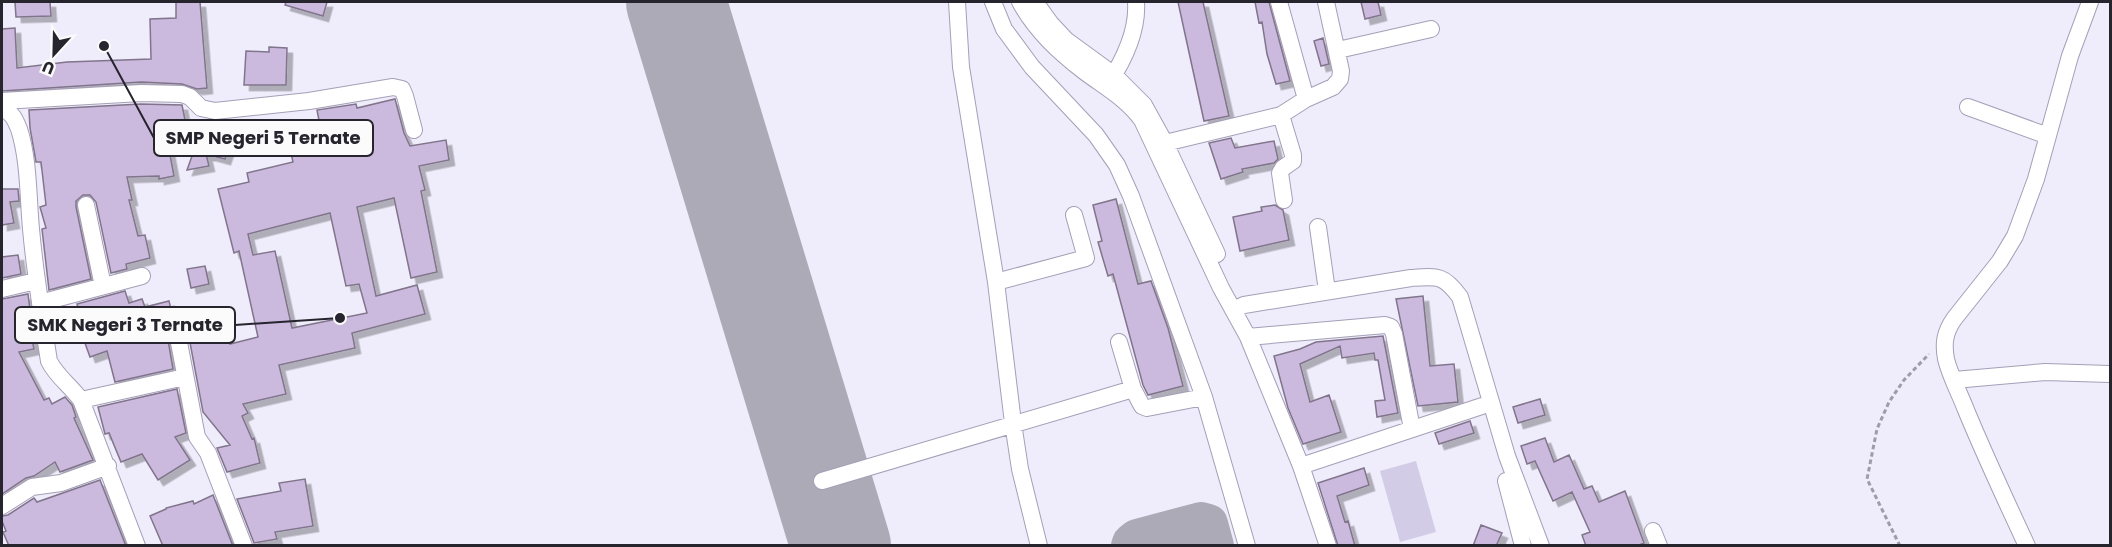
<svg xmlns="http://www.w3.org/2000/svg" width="2112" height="547" font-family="Poppins,sans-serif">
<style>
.green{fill:#d3cce6}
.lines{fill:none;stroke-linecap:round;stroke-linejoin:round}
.taxiway{stroke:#adaab7;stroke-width:40}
.runway{stroke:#adaab7;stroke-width:100}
.building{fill:#cbb9de;stroke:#80758b;stroke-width:1.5;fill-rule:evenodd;filter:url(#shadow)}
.minor-casing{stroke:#a59fb7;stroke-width:18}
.path{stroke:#9f9ca9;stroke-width:3;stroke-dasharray:4.5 3;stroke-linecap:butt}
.minor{stroke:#fff;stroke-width:16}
.leader{fill:none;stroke:#26242d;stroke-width:2}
.callout-dot{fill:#26242d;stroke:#fbfbfb;stroke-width:2}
.callout{fill:#fbfbfb;stroke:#26242d;stroke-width:2}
.callout-label{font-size:18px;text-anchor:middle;font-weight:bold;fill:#26242d}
</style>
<defs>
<filter id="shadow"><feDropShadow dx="5.5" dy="5.5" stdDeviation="0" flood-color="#0004"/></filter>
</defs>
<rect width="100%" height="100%" fill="#efecfb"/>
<!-- green -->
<path class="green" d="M 1416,461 L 1436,532 L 1400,542 L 1380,471 Z"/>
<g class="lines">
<!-- taxiway -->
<path class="taxiway" d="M 1131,546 L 1132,543 L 1137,539 L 1201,522 L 1208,524 L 1214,546"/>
<!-- runway -->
<path class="runway" d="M 676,2 L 841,546"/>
</g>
<!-- building -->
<path class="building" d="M 15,2 L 50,2 L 51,16 L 16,17 Z
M 176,2 L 200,2 L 207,88 L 197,89 L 182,84 L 141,82 L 2,91 L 2,29 L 15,28 L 17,68 L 67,62 L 151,59 L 150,19 L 176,18 Z
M 286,2 L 327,2 L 323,16 L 285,5 Z
M 1178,2 L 1203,2 L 1229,116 L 1204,121 Z
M 1255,2 L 1269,2 L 1290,81 L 1276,84 L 1267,54 L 1262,22 L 1259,23 Z
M 1361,2 L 1378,2 L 1381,15 L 1365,19 Z
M 1323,38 L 1329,64 L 1321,66 L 1314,41 Z
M 269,47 L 287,48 L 286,85 L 244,85 L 246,51 L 269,52 Z
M 395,99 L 404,133 L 410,146 L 446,140 L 449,160 L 419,166 L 425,190 L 421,191 L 437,272 L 411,278 L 394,198 L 357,207 L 376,296 L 417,285 L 425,314 L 352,333 L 355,348 L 279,365 L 286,394 L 243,404 L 248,413 L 242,416 L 252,439 L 254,438 L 260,463 L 227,472 L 217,448 L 230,445 L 203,412 L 188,332 L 204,327 L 202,322 L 220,315 L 230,344 L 258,337 L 239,251 L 234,253 L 218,189 L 249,182 L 247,173 L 293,162 L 290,149 L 323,141 L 317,110 L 356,104 L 357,108 ZM 330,213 L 346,286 L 359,284 L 367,313 L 292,328 L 275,251 L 253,255 L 248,234 Z
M 141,104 L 182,105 L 189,140 L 168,144 L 174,176 L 159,179 L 159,176 L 127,177 L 132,200 L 129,200 L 138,236 L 145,235 L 150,258 L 126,264 L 127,269 L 111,273 L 96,202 L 90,195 L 83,195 L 76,201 L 76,207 L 91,279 L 49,290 L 42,229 L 46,228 L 40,207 L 46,205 L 41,162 L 36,162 L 30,128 L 29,110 Z
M 205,120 L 235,130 L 225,159 L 206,154 L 209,166 L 187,170 Z
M 1231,138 L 1235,148 L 1274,141 L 1278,159 L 1274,163 L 1242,169 L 1243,172 L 1221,179 L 1209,143 Z
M 2,189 L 18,189 L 19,201 L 10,202 L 14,223 L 2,225 Z
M 1116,199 L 1138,284 L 1151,281 L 1168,328 L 1183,386 L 1148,395 L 1143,385 L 1113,274 L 1108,276 L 1098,242 L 1102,241 L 1093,205 Z
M 1275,205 L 1283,210 L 1289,240 L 1240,251 L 1233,217 L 1262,211 L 1261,207 Z
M 18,255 L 21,274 L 2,278 L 2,257 Z
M 205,266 L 209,284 L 191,288 L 187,269 Z
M 125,291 L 129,303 L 142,299 L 145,307 L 169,301 L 174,322 L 167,328 L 167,334 L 173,369 L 115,382 L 107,351 L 90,357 L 81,332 L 85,330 L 77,304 Z
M 28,294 L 31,318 L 28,319 L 34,349 L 19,352 L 44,400 L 49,398 L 52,404 L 65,397 L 72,405 L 76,417 L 74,418 L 93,460 L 60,472 L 55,462 L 34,476 L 26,478 L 2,494 L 2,299 Z
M 1423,296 L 1430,366 L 1454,364 L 1458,402 L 1418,406 L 1396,299 Z
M 1383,336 L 1398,413 L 1377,417 L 1375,401 L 1385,400 L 1378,360 L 1375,360 L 1374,353 L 1342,358 L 1340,346 L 1300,364 L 1310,402 L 1329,395 L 1341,432 L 1303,444 L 1288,408 L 1274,356 L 1300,349 L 1316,342 Z
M 177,389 L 186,433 L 175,437 L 190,460 L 158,480 L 142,454 L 121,462 L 109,433 L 105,434 L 98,407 Z
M 1540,399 L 1545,415 L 1518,423 L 1513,407 Z
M 1470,421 L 1474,433 L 1439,444 L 1435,433 Z
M 1545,438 L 1554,462 L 1569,455 L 1584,489 L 1592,486 L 1599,502 L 1625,491 L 1644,543 L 1637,546 L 1586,546 L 1582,535 L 1590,532 L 1572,492 L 1553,501 L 1535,461 L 1527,464 L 1521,446 Z
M 1364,468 L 1369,485 L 1337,496 L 1345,522 L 1348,521 L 1355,546 L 1338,546 L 1318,483 Z
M 305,479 L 313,526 L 275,532 L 277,539 L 254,543 L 237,499 L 281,491 L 279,483 Z
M 100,480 L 126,546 L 9,546 L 3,532 L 6,531 L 2,521 L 2,516 L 8,515 L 34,498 L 37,502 Z
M 213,495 L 233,546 L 163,546 L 150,516 L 166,509 L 166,508 L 193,501 L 194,504 Z
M 1481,525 L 1502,533 L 1496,546 L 1473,546 Z"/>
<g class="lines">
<defs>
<path id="minor" d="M 957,2 L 961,67 L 996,282 L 1013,423 L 1020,469 L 1039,546
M 993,2 L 1004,29 L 1032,67 L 1096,135 L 1117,165 L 1131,196 L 1204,397
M 1020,2 C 1036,31 1059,52 1085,72 C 1105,87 1127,99 1142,120 L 1221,288 L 1248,337 L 1301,466 L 1482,406
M 1035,2 L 1051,24 L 1066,40 L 1114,75 L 1144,105 L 1165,143 L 1217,254
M 1279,2 L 1306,99
M 1338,50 L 1431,29
M 1108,84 C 1124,60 1138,31 1136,2
M 2,101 L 141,93 L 182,94 L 190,97 L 201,108 L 215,111 L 309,101 L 393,87 L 402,89 L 405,96 L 414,130
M 1968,107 L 2048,136
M 2,109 C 12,112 15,119 19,129 C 29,160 28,197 31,229 C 35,274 42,317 49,361 C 56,376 71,386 81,400 L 137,546
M 1281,115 L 1293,155 L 1293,161 L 1283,168 L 1280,173 L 1284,200
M 1165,143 L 1281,115 L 1306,99 L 1333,87 L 1340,79 L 1341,71 L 1326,2
M 86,205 L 103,286
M 1318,227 L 1327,291
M 996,282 L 1086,258 L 1074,215
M 2,289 L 36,281
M 40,303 L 142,276
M 1233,310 L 1244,305 L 1411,278 C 1438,276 1444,275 1460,297 L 1507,456 L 1541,546
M 177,332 L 197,437 L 208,453 L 244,546
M 1248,337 L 1385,325 L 1391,327 L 1394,334 L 1412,429
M 1119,342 L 1133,389
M 1954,380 L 2045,372 L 2110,374
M 81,400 L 185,377
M 1301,466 L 1328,546
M 822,481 L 1133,389 L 1142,406 L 1147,408 L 1204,397 L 1247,546
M 1506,481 L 1523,546
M 2,506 L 32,487 L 61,483 L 108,466
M 1653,531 L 1659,546
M 2027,546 C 2006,501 1985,456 1966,410 C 1960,394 1950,376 1946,359 C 1943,343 1945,332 1954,319 L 2000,261 L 2015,236 L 2036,179 L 2070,56 L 2090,2"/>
</defs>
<!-- minor casing -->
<use href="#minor" class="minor-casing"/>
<!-- path -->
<path class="path" d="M 1900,546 L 1867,479 L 1877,429 L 1889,402 L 1904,380 L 1929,354"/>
<!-- minor -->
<use href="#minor" class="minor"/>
</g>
<!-- callouts -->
<path class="leader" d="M104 46L154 138M340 318L235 325"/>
<g class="callout-dot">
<circle cx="104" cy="46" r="6"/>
<circle cx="340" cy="318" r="6"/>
</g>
<g class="callout">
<rect x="154" y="120" width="219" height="36" rx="6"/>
<rect x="15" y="307" width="220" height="36" rx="6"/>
</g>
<g class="callout-label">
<text x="263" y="144">SMP Negeri 5 Ternate</text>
<text x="125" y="331">SMK Negeri 3 Ternate</text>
</g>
<!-- border -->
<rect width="2112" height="547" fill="none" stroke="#26242d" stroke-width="6"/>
<!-- north arrow -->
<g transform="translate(54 54) rotate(202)" stroke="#fbfbfb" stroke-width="4.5" paint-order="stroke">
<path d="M0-4.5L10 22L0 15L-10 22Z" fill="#26242d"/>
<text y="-9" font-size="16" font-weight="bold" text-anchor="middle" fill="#26242d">U</text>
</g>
</svg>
